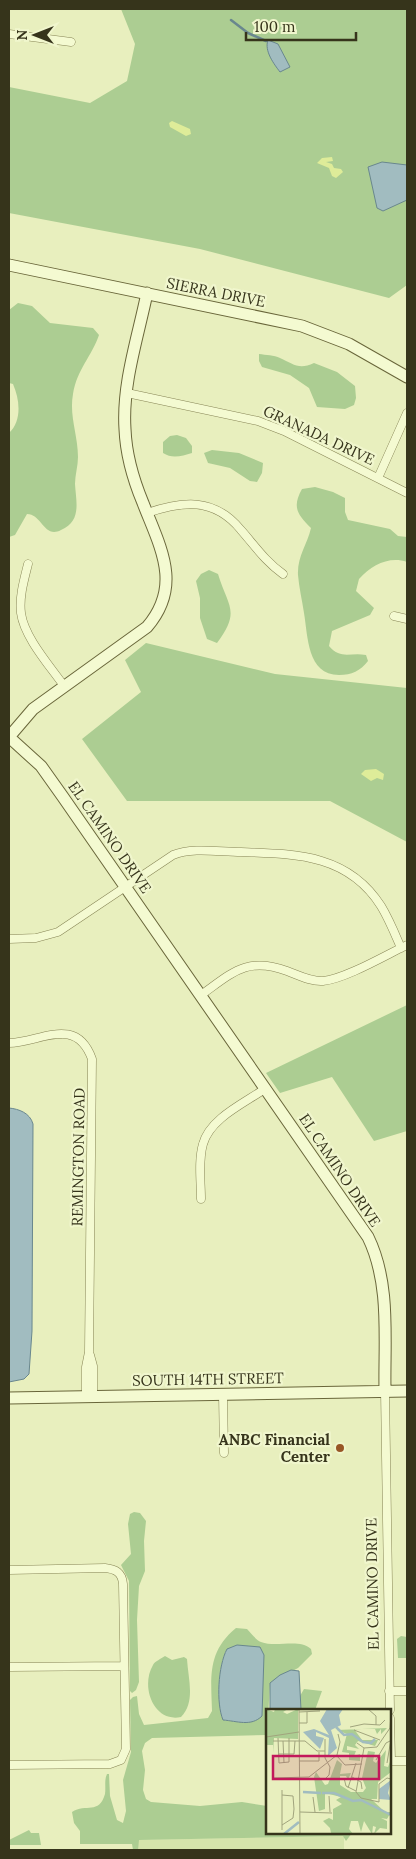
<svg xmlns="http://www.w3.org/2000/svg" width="416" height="1859" font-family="Lora,serif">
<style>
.farmland{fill:#d5e4ab}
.green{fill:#accd92;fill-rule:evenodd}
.sand{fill:#deec99}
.water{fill:#a1bcc0;stroke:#69878e}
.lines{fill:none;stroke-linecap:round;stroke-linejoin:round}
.stream{stroke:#69878e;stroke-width:2.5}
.street-casing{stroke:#878556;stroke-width:9}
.secondary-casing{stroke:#69663a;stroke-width:13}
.street{stroke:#f4fad1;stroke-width:8}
.secondary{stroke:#f4fad1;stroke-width:11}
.poi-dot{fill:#985625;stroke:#f0f6cd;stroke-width:2}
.labels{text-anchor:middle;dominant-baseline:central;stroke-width:4.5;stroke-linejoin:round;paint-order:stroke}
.street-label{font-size:15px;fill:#36341b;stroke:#f0f6cd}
.poi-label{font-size:15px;font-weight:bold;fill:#36341b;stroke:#f0f6cd;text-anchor:end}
.inset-river{fill:none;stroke:#a1bcc0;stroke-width:2.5}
.inset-road{fill:none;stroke:#a1a47d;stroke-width:1}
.view{fill:#c2185b;fill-opacity:0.15;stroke:#c2185b;stroke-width:2.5}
.inset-edge{fill:none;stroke:#36341b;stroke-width:2.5}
</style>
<rect width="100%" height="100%" fill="#e8efbe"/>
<!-- farmland -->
<path class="farmland" d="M 344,1836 L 344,1850 L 138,1850 L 138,1840 Z"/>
<!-- green -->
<path class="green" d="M 121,9 L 407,9 L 407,285 L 389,298 L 200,249 L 9,213 L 9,87 L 90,103 L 127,81 L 135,44 Z
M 18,303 L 32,306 L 50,323 L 93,328 L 99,335 C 92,356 77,369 73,394 C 69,416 78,435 78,457 C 78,466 75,475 75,484 C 76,502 82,521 61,530 C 44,539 42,514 27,514 L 15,535 L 9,537 L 9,433 C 22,421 20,400 13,384 L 9,383 L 9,310 Z
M 259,354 C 266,355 274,355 280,358 C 293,364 299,370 314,363 L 337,372 L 355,386 L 356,398 L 354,405 L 345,409 L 317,407 L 309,388 L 290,375 L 262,367 L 259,361 Z
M 177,435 L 186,438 L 192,446 L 192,453 C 182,456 172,459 163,453 L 163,442 L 170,436 Z
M 212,450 L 239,453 L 263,463 L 262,473 L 257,482 L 250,481 L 230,468 L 208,463 L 204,453 Z
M 315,487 L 333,492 L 345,498 L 345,512 L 348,520 L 390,529 L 398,536 L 407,537 L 407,562 C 389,556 372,565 359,579 L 356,591 L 374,608 L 370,615 L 332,631 L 329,646 C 341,660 350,652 366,655 L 368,661 C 360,671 352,675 339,675 C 307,675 308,636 304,613 C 302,600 299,587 298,575 C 297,557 307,545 311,528 C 297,514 292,507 302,489 Z
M 209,570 L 218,574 C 228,607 241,611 217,643 L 207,639 L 200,618 L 200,598 L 196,581 L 201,574 Z
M 146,643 L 275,674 L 407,688 L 407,842 L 330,801 L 127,801 L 82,739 L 141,692 L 125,660 Z
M 407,1005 L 407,1131 L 374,1141 L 332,1077 L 280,1093 L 266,1073 Z
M 134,1512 L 140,1513 L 146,1521 L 144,1541 L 145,1571 L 139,1586 L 137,1620 L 139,1682 L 136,1690 L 132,1693 L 130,1691 L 129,1581 L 121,1565 L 131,1554 L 128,1524 L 130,1514 Z
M 236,1628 L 247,1629 C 251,1633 256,1640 261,1642 C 277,1648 299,1638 311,1649 L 312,1654 L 298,1668 L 270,1683 L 267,1735 L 152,1738 L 145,1743 L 142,1751 L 145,1770 L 143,1790 L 146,1799 L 151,1802 L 200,1806 L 242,1802 L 267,1806 L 267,1833 L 352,1833 L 346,1841 L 343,1836 L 139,1840 L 138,1850 L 133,1850 L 132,1844 L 80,1844 L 80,1831 L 74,1823 L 72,1812 C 86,1803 99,1815 105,1794 C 106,1787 104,1780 107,1774 L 109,1774 L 110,1796 L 117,1820 L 123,1823 L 126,1811 L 123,1780 L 131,1752 L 130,1700 L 133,1697 L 137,1696 L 139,1714 L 144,1725 L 208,1718 L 212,1711 C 211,1677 207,1652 236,1628 ZM 227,1649 L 248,1723 L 224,1720 C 216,1703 218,1666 227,1649 Z
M 401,1636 L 407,1637 L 407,1658 L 398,1658 L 397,1639 Z
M 165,1656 L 172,1660 L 184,1657 L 187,1659 C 188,1678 196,1702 181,1717 C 154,1723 140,1687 153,1665 C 155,1661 161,1659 165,1656 Z
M 304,1689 L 322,1691 L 315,1710 L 301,1710 L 300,1696 Z
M 29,1830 L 31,1833 L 39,1833 L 41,1845 L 9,1845 L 9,1840 Z"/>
<!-- sand -->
<path class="sand" d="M 172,121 L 190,129 L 191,134 L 186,136 L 170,127 L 169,123 Z
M 332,157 L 333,161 L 326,162 L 332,164 L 334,168 L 341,169 L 343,172 L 336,178 L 332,176 L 329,168 L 317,163 L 322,158 Z
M 376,769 L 384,774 L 383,780 L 377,778 L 371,781 L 361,774 L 365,770 Z"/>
<!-- water -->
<path class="water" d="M 268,40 L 278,44 L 290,67 L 280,72 C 274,64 264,51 268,40 Z
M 382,162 L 407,165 L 407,200 L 383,211 L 377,208 L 368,167 Z
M 9,1108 C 19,1109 30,1113 33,1124 L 32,1331 L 29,1374 L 24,1379 L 9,1382 Z
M 237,1645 L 260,1647 L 264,1655 L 262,1716 C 251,1727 237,1721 223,1720 C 216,1703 218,1666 227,1649 Z
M 291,1670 L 299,1671 L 301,1710 L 270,1710 L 270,1683 L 280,1675 Z"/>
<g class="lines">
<!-- stream -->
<path class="stream" d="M 231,20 L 248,33 L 266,41"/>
<defs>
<path id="street" d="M 9,34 L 71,42
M 127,393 L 258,421 L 284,431 L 407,493
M 378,478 L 407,413
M 147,513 C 183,501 214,497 241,530 C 255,546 265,561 283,574
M 28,564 C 24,580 19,597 21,613 C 24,637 50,666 64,686
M 394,616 L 407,619
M 9,939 L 36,938 L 58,932 L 173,855 C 193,847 219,852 241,852 C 296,854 348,854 381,906 C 389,919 395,934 401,948
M 201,995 C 232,973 247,956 287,971 C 298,975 311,982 323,981 C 345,979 386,955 407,945
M 9,1043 C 41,1042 76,1015 92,1059 L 89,1352 L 86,1367 L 86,1395
M 201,1199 C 201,1182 198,1161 203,1144 C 210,1118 245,1103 266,1088
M 90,1355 L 93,1366 L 93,1395
M 385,1391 L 390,1710
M 223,1394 L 224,1453
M 9,1570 L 105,1568 C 115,1569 122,1572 123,1584 L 126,1749 L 121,1760 L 110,1764 L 9,1765
M 9,1667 L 124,1666
M 389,1691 L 407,1691
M 390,1718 L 391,1761 L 407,1761"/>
<path id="secondary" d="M 9,265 L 302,326 L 349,344 L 407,377
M 147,293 C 138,337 122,384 125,429 C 126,455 133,479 143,503 C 160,547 183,585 147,627 L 33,709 L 9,737 L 41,766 L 63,797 L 368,1237 C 391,1284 384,1340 385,1391
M 9,1398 L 407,1391"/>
</defs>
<!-- street casing -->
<use href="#street" class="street-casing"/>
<!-- secondary casing -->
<use href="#secondary" class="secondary-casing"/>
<!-- street -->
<use href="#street" class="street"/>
<!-- secondary -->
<use href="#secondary" class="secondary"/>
</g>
<!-- markers -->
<circle class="poi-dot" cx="340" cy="1448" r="5"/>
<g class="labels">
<!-- street labels -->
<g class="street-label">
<text transform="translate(216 292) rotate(11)">SIERRA DRIVE</text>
<text transform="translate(319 435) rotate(25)">GRANADA DRIVE</text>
<text transform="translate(110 837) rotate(55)">EL CAMINO DRIVE</text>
<text transform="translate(78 1157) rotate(-89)">REMINGTON ROAD</text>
<text transform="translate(340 1170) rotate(56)">EL CAMINO DRIVE</text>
<text transform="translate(208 1379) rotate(-1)">SOUTH 14TH STREET</text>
<text transform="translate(372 1584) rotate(-91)">EL CAMINO DRIVE</text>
</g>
<!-- poi labels -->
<g class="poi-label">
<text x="330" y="1439">ANBC Financial<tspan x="330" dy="17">Center</tspan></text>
</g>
</g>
<!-- overview -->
<g transform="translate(266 1709)">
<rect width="125" height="125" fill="#e8efbe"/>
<path d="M 0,0 L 8,3 L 9,0 L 22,0 L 17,3 L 21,5 L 32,0 L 32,30 L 8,29 L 7,44 L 7,36 L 0,36 ZM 121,19 L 115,25 L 115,20 L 111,25 L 109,20 L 88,20 L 96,31 L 112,31 L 109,37 L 92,32 L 89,36 L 93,40 L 81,37 L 81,41 L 90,42 L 88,47 L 94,45 L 94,52 L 83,51 L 83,44 L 76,43 L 81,25 L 71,21 ZM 120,41 L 118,57 L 122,58 L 125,50 L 125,63 L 112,73 L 111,90 L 105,90 L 119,103 L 125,103 L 121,110 L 115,109 L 121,112 L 121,120 L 114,119 L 108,125 L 110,118 L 107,117 L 106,125 L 98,112 L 95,123 L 92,112 L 85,112 L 83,120 L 87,125 L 61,125 L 65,124 L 64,119 L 57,112 L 63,109 L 67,111 L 67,100 L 76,95 L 70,91 L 75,88 L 59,84 L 59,100 L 53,102 L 48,68 L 50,63 L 59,76 L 62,75 L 71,51 L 76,55 L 74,65 L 85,64 L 82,71 L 80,67 L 74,67 L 74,76 L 85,83 L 97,83 L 100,79 L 96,69 L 102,42 L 109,43 L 107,52 L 110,54 Z" fill="#accd92"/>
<path d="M 61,0 L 77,0 L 73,6 L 75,16 L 65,21 L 71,39 L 62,47 L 63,29 L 50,23 L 50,27 L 58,29 L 54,40 L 37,23 L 48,20 L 63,26 L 54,12 ZM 125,71 L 122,84 L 125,91 L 113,90 L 113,80 Z" fill="#a1bcc0"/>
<path class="inset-river" d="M 70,18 L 78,26 L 86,25 L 97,33 L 105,34 L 109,30M 37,83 L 55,84M 56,84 L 68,84 L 87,92 L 95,91 L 125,106M 18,125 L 33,113"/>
<path class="inset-road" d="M 33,0 L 34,125M 102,0 L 110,7 L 110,16M 33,3 L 54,2M 33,14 L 41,14 L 41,3M 84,18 L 98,15 L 114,16 L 119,11M 88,21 L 114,31M 0,28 L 33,23M 12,29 L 13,54 L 23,53 L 23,29M 7,32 L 39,32 L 51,42 L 59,42M 17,32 L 18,54M 91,34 L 98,39 L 111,38 L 124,19 L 125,6M 98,39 L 90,83 L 95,89 L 113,93M 12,45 L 28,45 L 29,32M 71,47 L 79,56 L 96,55M 110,51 L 120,34 L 124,32M 33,52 L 53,52 L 53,43M 121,54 L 125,30M 86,68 L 95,73 L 96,80M 7,69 L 43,68 L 71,46 L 74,33 L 72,25M 78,69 L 80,77 L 90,82M 59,70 L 63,66 L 64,58 L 59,49 L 59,30M 82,79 L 90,54M 16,81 L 16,121M 16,86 L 27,87 L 28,100 L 27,109 L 16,116M 63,87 L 64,103M 47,88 L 49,103M 113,93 L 113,75 L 121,69 L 125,70M 34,103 L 66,104"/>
<path class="view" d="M 7,47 L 113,47 L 113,70 L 7,70 Z"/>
<rect width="125" height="125" class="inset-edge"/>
</g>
<!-- border -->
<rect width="416" height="1859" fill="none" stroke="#36341b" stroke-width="20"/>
<!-- north arrow -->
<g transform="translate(35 35) rotate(270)" stroke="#f0f6cd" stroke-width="4" paint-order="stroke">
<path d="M0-4L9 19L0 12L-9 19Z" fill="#36341b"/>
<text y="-8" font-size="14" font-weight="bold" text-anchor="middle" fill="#36341b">N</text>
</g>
<!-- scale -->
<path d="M246 32v8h110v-8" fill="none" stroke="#36341b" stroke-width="2.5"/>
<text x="254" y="32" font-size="15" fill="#36341b" stroke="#f0f6cd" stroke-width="4" paint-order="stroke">100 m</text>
</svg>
